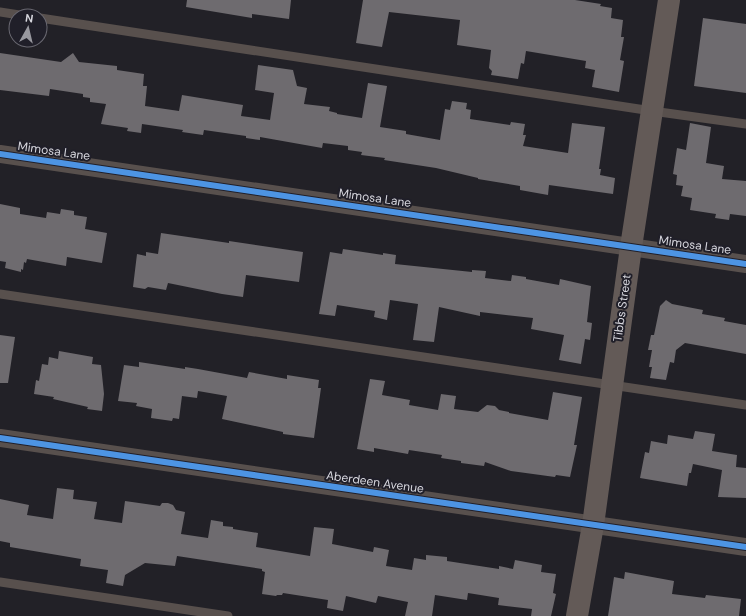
<svg xmlns="http://www.w3.org/2000/svg" width="746" height="616" font-family="'DM Sans',sans-serif">
<style>
.building{fill:#6e6b6f}
.lines{fill:none;stroke-linecap:round;stroke-linejoin:round}
.lane{stroke:#58504d;stroke-width:9}
.street{stroke:#58504d;stroke-width:18}
.secondary{stroke:#635a57;stroke-width:22}
.cycleway-casing{stroke:#201f29;stroke-width:8}
.cycleway{stroke:#4d94e3;stroke-width:6}
.labels{text-anchor:middle;dominant-baseline:central;stroke-width:4;stroke-linejoin:round;paint-order:stroke}
.street-label{font-size:12px;fill:#d8d8df;stroke:#201f29}
</style>
<rect width="100%" height="100%" fill="#222127"/>
<!-- building -->
<path class="building" d="M 187,0 L 291,0 L 289,19 L 252,14 L 252,18 L 186,7 Z
M 363,0 L 575,0 L 601,4 L 600,6 L 612,8 L 611,18 L 623,20 L 621,37 L 624,37 L 620,60 L 624,61 L 619,92 L 592,87 L 595,70 L 585,68 L 586,61 L 526,51 L 524,64 L 521,63 L 518,79 L 491,75 L 492,71 L 489,68 L 491,50 L 457,45 L 460,20 L 389,12 L 382,47 L 356,43 Z
M 703,18 L 746,24 L 746,93 L 694,86 Z
M 0,53 L 61,62 L 73,53 L 79,62 L 117,66 L 117,70 L 144,74 L 143,86 L 147,86 L 145,106 L 179,111 L 182,95 L 243,105 L 241,116 L 270,120 L 274,93 L 255,90 L 258,65 L 293,70 L 297,86 L 307,88 L 304,104 L 330,107 L 329,111 L 337,113 L 337,114 L 362,118 L 368,83 L 387,86 L 380,127 L 406,131 L 406,134 L 440,140 L 445,109 L 450,110 L 452,101 L 467,103 L 466,109 L 471,110 L 470,119 L 510,125 L 511,122 L 525,124 L 523,135 L 526,135 L 523,146 L 568,153 L 572,123 L 605,127 L 599,169 L 601,169 L 600,175 L 615,178 L 613,194 L 549,185 L 548,195 L 520,190 L 520,186 L 478,179 L 478,178 L 436,168 L 384,160 L 385,158 L 361,155 L 362,152 L 348,150 L 348,146 L 323,143 L 322,148 L 260,137 L 260,140 L 246,138 L 246,136 L 204,130 L 203,135 L 182,132 L 183,130 L 142,124 L 141,133 L 127,131 L 128,128 L 101,124 L 106,104 L 90,102 L 90,98 L 83,97 L 83,94 L 50,89 L 49,96 L 0,90 Z
M 690,123 L 711,127 L 706,163 L 724,166 L 722,179 L 746,181 L 746,216 L 730,214 L 729,220 L 715,218 L 716,214 L 690,210 L 692,198 L 681,196 L 683,186 L 676,185 L 677,175 L 673,174 L 677,148 L 686,150 Z
M 0,204 L 20,208 L 20,214 L 46,218 L 47,212 L 60,214 L 61,209 L 74,211 L 74,215 L 87,217 L 85,229 L 107,233 L 102,263 L 67,257 L 66,266 L 27,259 L 26,263 L 24,262 L 23,270 L 21,269 L 21,272 L 5,268 L 6,262 L 0,261 Z
M 161,233 L 229,243 L 229,241 L 303,252 L 299,282 L 246,275 L 243,297 L 222,294 L 168,283 L 166,290 L 148,287 L 145,289 L 133,287 L 137,254 L 146,256 L 146,252 L 158,254 Z
M 343,249 L 383,255 L 383,253 L 396,255 L 395,264 L 472,272 L 472,270 L 486,271 L 485,278 L 511,281 L 512,275 L 526,277 L 526,279 L 559,285 L 560,279 L 591,286 L 587,322 L 592,323 L 590,340 L 585,339 L 581,364 L 559,360 L 564,335 L 531,329 L 533,318 L 480,312 L 480,316 L 439,307 L 434,342 L 413,340 L 418,304 L 390,300 L 387,320 L 374,317 L 375,311 L 337,305 L 335,316 L 319,314 L 330,252 L 342,254 Z
M 666,300 L 672,304 L 703,310 L 702,314 L 725,318 L 724,321 L 746,325 L 746,354 L 685,343 L 676,350 L 674,363 L 670,362 L 666,380 L 650,378 L 652,367 L 649,367 L 652,350 L 648,350 L 651,335 L 654,335 L 660,306 Z
M 0,335 L 15,337 L 8,383 L 0,383 Z
M 59,351 L 93,357 L 92,364 L 101,365 L 104,394 L 102,411 L 87,409 L 88,407 L 53,399 L 54,397 L 34,394 L 36,380 L 39,381 L 42,364 L 48,365 L 49,357 L 58,359 Z
M 139,362 L 185,369 L 185,367 L 198,369 L 247,378 L 249,372 L 287,379 L 287,375 L 319,380 L 318,388 L 321,388 L 314,438 L 283,434 L 283,432 L 222,419 L 227,396 L 198,391 L 197,398 L 182,396 L 179,419 L 173,418 L 172,421 L 151,418 L 152,409 L 136,406 L 137,403 L 118,401 L 124,365 L 139,367 Z
M 370,379 L 385,381 L 382,395 L 410,400 L 409,405 L 438,410 L 441,394 L 456,396 L 454,409 L 478,412 L 487,405 L 495,406 L 499,410 L 509,412 L 509,413 L 548,420 L 553,392 L 582,397 L 574,445 L 577,445 L 570,477 L 556,475 L 555,477 L 511,471 L 485,462 L 484,466 L 461,463 L 461,461 L 441,458 L 442,455 L 409,450 L 408,454 L 374,448 L 374,452 L 357,449 Z
M 695,431 L 715,434 L 712,451 L 737,455 L 736,467 L 746,468 L 746,498 L 718,497 L 722,470 L 693,464 L 691,473 L 689,473 L 687,486 L 640,478 L 645,452 L 649,453 L 651,441 L 667,444 L 668,435 L 693,439 Z
M 57,488 L 74,490 L 73,499 L 97,502 L 94,519 L 122,523 L 125,501 L 160,506 L 162,503 L 168,503 L 173,505 L 176,510 L 185,512 L 181,534 L 208,538 L 211,520 L 223,522 L 223,526 L 233,527 L 233,529 L 258,533 L 256,547 L 310,556 L 314,527 L 334,529 L 332,544 L 373,552 L 374,547 L 389,550 L 386,566 L 412,570 L 414,558 L 426,560 L 426,555 L 447,557 L 447,561 L 499,569 L 499,566 L 513,569 L 515,560 L 542,565 L 541,572 L 556,574 L 553,593 L 556,594 L 551,616 L 531,616 L 532,609 L 498,605 L 499,598 L 468,593 L 467,600 L 435,595 L 432,616 L 405,616 L 408,602 L 378,596 L 376,603 L 346,596 L 343,611 L 327,608 L 328,600 L 283,593 L 282,595 L 277,595 L 276,596 L 262,594 L 265,572 L 262,571 L 262,569 L 177,556 L 175,566 L 145,563 L 125,575 L 123,586 L 106,583 L 108,570 L 80,566 L 81,559 L 10,547 L 10,543 L 0,541 L 0,499 L 29,505 L 27,515 L 53,519 Z
M 625,572 L 674,581 L 672,594 L 705,598 L 706,595 L 741,599 L 739,616 L 608,616 L 614,577 L 624,579 Z"/>
<g class="lines">
<!-- lane -->
<path class="lane" d="M 0,12 L 26,16
M 40,18 L 652,111 L 746,124
M 0,294 L 746,405
M 0,582 L 228,616"/>
<!-- street -->
<path class="street" d="M 0,154 L 746,264
M 0,438 L 746,547"/>
<!-- secondary -->
<path class="secondary" d="M 577,616 L 593,525 L 631,247 L 669,0"/>
<defs>
<path id="cycleway" d="M 0,154 L 746,264
M 0,438 L 746,547"/>
</defs>
<!-- cycleway casing -->
<use href="#cycleway" class="cycleway-casing"/>
<!-- cycleway -->
<use href="#cycleway" class="cycleway"/>
</g>
<g class="labels">
<!-- street labels -->
<g class="street-label">
<text transform="translate(54 151) rotate(8)">Mimosa Lane</text>
<text transform="translate(375 198) rotate(8)">Mimosa Lane</text>
<text transform="translate(695 245) rotate(8)">Mimosa Lane</text>
<text transform="translate(622 308) rotate(-82)">Tibbs Street</text>
<text transform="translate(375 482) rotate(8)">Aberdeen Avenue</text>
</g>
</g>
<!-- north arrow -->
<g transform="translate(28 28) rotate(8)"><circle r="19" fill="#201f29" stroke="#6a6972"/>
<path d="M0-3L7 15L0 10L-7 15Z" fill="#98989f"/>
<text y="-6" font-size="11" font-weight="bold" text-anchor="middle" fill="#d8d8df">N</text>
</g>
</svg>
